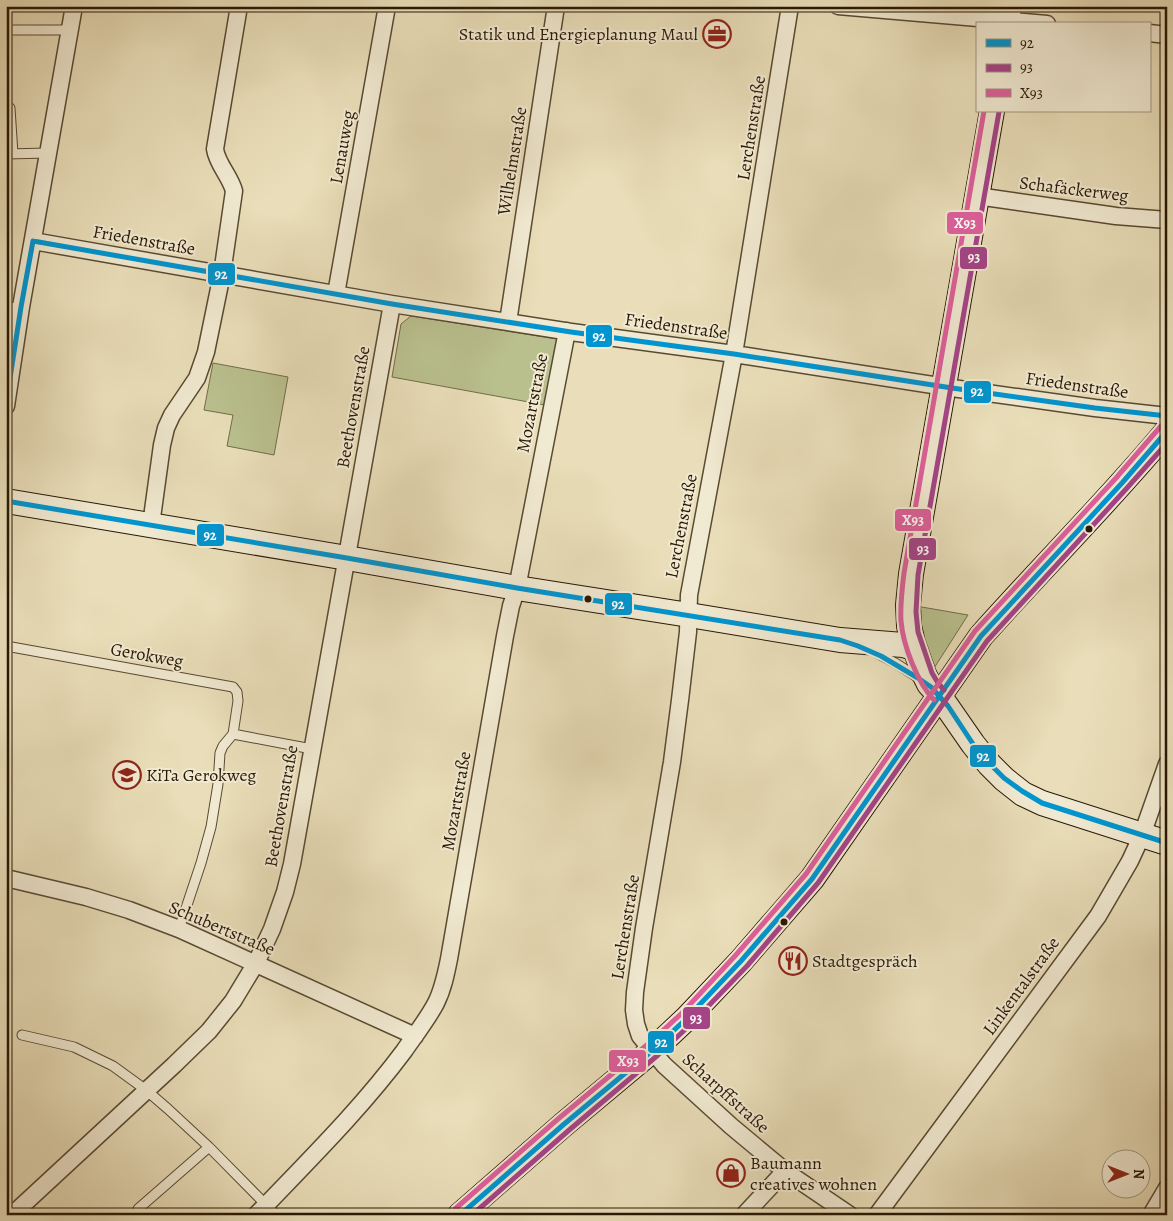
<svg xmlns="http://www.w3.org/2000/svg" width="1173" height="1221" font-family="Alegreya,serif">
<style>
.green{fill:#b9c08e;stroke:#716c4a}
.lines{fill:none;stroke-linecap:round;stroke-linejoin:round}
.lane-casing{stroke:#594a32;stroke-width:11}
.street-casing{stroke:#594a32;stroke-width:19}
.secondary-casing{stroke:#291805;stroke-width:26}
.lane{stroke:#f1ead2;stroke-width:9}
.street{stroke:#f1ead2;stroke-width:16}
.secondary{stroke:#f1ead2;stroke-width:24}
.bus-1-casing{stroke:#f1ead2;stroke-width:9}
.bus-2-casing{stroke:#f1ead2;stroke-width:9}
.bus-3-casing{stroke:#f1ead2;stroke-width:9}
.bus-1{stroke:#0095d0;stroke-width:5}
.bus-2{stroke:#a54388;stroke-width:5}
.bus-3{stroke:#dd5f9b;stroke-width:5}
.bus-dot{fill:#291805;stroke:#f1ead2;stroke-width:2}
.labels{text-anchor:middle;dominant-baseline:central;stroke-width:4;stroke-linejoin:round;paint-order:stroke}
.poi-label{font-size:18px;fill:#291805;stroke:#f1ead2;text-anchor:start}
.street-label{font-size:18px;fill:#291805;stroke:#f1ead2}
.line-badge{stroke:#f1ead2;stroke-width:2}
.badge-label{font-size:14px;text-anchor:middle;font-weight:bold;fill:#fff}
</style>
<rect width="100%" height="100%" fill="#e9deb9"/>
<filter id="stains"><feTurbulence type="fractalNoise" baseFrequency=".004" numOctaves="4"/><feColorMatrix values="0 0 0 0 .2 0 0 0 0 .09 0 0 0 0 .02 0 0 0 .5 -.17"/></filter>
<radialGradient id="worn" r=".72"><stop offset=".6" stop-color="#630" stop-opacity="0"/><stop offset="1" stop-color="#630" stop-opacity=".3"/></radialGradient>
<!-- green -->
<path class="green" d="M 411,316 L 558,339 L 545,405 L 392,377 L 401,324 Z
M 213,363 L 288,377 L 274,455 L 227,446 L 233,415 L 204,410 Z
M 916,606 L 968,615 L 929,676 Z"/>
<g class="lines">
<defs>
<path id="lane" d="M 6,30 L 70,30
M 10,108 L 13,154
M 6,154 L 48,153
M 6,308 L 21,307
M 6,646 L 233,687 L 237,692 L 238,701 L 233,734 L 223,746 L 220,753 L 218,784 L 211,827 L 201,863 L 179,929
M 871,650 L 897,664 L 920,679
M 233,734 L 312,749
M 22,1035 L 74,1047 L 113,1066 L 146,1090 L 168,1109 L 209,1147 L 276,1215
M 138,1209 L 209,1147"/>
<path id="street" d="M 790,6 L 734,354 L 689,595 L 688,632 L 680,700 L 672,762 L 644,928 L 635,992 L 634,1010 L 636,1024 L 640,1036 L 664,1065 L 731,1126 L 785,1171 L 850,1215
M 838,6 L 1047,24
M 1149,33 L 1167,35
M 977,196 L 1116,216 L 1167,220
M 33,241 L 392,304 L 571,332 L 734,354 L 952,388 L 1095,408 L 1167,416
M 336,294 L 387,6
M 508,322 L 556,6
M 6,406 L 21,307 L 74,6
M 151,525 L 162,445 L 166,428 L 172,415 L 197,378 L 206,352 L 222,274 L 234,191 C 230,176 217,164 215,149 L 239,6
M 6,878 L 86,897 L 129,910 L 179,929 L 415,1036
M 12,1215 L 174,1065 L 209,1031 L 233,1001 L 256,963 L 272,929 L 285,892 L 292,864 L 392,304
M 256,1215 L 267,1204 C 314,1155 363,1106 404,1051 C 415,1035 427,1020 436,1003 C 443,989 446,974 449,959 L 505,636 L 511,606 L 517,588 L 567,331
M 744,1215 L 785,1171
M 877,1215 L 1098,916 L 1130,861 L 1142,835 L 1167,764
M 1151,1215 L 1167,1188"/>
<path id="secondary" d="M 1007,24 L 1009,6
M 992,111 L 911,574 L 908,605 L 909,626 L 913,643 L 924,674 L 929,684 L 939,695 L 973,744 L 989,764 L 1004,779 L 1023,794 L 1042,803 L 1167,843
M 6,501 L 347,558 L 517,588 L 689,615 L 840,640 L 903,645 L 910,647 L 916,651
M 460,1215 L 563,1125 L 653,1050 L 687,1018 L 741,961 L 812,879 L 981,636 C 1042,567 1108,502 1167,431"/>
</defs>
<!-- lane casing -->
<use href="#lane" class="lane-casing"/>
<!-- street casing -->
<use href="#street" class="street-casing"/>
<!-- secondary casing -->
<use href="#secondary" class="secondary-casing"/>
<!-- lane -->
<use href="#lane" class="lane"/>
<!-- street -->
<use href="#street" class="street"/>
<!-- secondary -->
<use href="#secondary" class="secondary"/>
<defs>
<path id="bus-1" d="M 33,241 L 392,304 L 571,332 L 734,354 L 952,388 L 1095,408 L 1167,416
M 6,404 L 21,307 L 33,241
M 6,501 L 347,558 L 517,588 L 840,640 L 858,646 L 881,656 L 918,678 L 931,687 L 948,706 L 973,744 L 988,762 L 1004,778 L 1022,791 L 1042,803 L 1167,843
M 460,1215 L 563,1125 L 653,1050 L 687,1018 L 741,961 L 812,879 L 981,636 L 1122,483 L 1167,431"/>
<path id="bus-2" d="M 944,690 L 938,683 L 932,673 L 918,632 L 916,612 L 918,575 L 999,112
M 472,1215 L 568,1131 L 658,1055 L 692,1023 L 747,966 L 818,883 L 987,641 L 1127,488 L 1167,443"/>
<path id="bus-3" d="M 934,700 C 917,682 903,645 901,621 C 900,605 902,589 904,573 L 984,111
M 455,1209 L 558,1119 L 648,1044 L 682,1013 L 735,956 L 806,874 L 975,631 L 1116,478 L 1161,426"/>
</defs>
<!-- bus-1 casing -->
<use href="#bus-1" class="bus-1-casing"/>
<!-- bus-2 casing -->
<use href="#bus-2" class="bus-2-casing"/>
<!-- bus-3 casing -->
<use href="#bus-3" class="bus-3-casing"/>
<!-- bus-1 -->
<use href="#bus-1" class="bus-1"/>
<!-- bus-2 -->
<use href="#bus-2" class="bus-2"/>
<!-- bus-3 -->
<use href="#bus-3" class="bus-3"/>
</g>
<!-- icons -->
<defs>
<symbol id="office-ring" viewBox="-11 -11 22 22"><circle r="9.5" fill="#f1ead2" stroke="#8f2418" stroke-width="1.5"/><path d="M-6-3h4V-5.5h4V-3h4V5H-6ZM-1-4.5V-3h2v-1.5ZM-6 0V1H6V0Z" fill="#8f2418"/></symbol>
<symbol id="school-ring" viewBox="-11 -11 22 22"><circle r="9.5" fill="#f1ead2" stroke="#8f2418" stroke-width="1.5"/><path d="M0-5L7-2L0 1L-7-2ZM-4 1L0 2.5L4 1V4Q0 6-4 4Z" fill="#8f2418"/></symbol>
<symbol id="restaurant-ring" viewBox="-11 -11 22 22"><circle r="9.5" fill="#f1ead2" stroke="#8f2418" stroke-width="1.5"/><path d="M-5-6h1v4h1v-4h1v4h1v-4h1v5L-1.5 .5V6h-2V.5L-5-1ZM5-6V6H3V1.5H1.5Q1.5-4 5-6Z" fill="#8f2418"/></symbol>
<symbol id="shop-ring" viewBox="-11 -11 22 22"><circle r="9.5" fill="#f1ead2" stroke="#8f2418" stroke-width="1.5"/><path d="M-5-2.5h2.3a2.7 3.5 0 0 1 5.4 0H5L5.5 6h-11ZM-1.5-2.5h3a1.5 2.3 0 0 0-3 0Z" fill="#8f2418"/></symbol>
</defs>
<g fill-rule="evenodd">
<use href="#office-ring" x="701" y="18" width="32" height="32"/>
<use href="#school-ring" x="111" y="759" width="32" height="32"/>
<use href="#restaurant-ring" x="777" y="945" width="32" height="32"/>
<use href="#shop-ring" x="715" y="1157" width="32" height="32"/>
</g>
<!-- markers -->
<g class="bus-dot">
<circle cx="1089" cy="529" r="4.5"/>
<circle cx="588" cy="599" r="4.5"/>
<circle cx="784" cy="922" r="4.5"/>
</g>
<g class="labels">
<!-- poi labels -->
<g class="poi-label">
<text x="698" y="34" text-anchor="end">Statik und Energieplanung Maul</text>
<text x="146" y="775">KiTa Gerokweg</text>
<text x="812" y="961">Stadtgespräch</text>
<text x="750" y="1163">Baumann<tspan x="750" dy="21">creatives wohnen</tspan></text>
</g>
<!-- street labels -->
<g class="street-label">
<text transform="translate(751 128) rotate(-81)">Lerchenstraße</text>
<text transform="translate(342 147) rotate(-80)">Lenauweg</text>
<text transform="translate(512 161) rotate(-81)">Wilhelmstraße</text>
<text transform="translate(1074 189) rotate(7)">Schafäckerweg</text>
<text transform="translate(144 240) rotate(10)">Friedenstraße</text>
<text transform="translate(676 326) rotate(8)">Friedenstraße</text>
<text transform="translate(1077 385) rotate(8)">Friedenstraße</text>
<text transform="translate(532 403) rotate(-79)">Mozartstraße</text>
<text transform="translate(353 407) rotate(-80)">Beethovenstraße</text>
<text transform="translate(681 526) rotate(-79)">Lerchenstraße</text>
<text transform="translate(147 655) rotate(10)">Gerokweg</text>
<text transform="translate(456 801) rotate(-80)">Mozartstraße</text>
<text transform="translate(281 806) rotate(-80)">Beethovenstraße</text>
<text transform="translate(625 927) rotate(-81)">Lerchenstraße</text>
<text transform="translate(222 928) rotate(23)">Schubertstraße</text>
<text transform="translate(1021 986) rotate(-54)">Linkentalstraße</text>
<text transform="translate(726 1093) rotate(42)">Scharpffstraße</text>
</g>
</g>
<g class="line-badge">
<rect x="946" y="211" width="38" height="24" rx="5" fill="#dd5f9b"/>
<rect x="959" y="246" width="29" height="24" rx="5" fill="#a54388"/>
<rect x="207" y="262" width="29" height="24" rx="5" fill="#0095d0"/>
<rect x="585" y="324" width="28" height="24" rx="5" fill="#0095d0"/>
<rect x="963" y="380" width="29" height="24" rx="5" fill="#0095d0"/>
<rect x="894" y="508" width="38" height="24" rx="5" fill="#dd5f9b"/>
<rect x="196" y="523" width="29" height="24" rx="5" fill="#0095d0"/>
<rect x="908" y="537" width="29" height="24" rx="5" fill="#a54388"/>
<rect x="604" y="592" width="29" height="24" rx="5" fill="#0095d0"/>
<rect x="969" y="744" width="28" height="24" rx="5" fill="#0095d0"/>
<rect x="682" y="1006" width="29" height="24" rx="5" fill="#a54388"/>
<rect x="647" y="1030" width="28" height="24" rx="5" fill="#0095d0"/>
<rect x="608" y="1049" width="39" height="24" rx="5" fill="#dd5f9b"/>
</g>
<g class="badge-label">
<text x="965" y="228">X93</text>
<text x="974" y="262">93</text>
<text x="221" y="279">92</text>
<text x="599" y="341">92</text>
<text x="977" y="396">92</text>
<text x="913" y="525">X93</text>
<text x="210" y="540">92</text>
<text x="923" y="554">93</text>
<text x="618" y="609">92</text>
<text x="983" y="761">92</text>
<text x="696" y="1023">93</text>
<text x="661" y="1047">92</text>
<text x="628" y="1066">X93</text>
</g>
<!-- margin -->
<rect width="1173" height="1221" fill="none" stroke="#e9deb9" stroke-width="25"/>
<rect x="8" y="8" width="1158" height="1206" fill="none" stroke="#291805" stroke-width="2.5"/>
<rect x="12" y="12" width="1148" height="1196" fill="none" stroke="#291805"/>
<!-- legend -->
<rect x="976" y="22" width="175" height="90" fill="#f1ead2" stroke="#a19680"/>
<rect x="986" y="39" width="25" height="8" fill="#0095d0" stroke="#a19680"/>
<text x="1020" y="48" font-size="15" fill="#291805">92</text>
<rect x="986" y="64" width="25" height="8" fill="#a54388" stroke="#a19680"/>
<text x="1020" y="72" font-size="15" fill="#291805">93</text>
<rect x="986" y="89" width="25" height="8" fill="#dd5f9b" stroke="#a19680"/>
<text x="1020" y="98" font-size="15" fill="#291805">X93</text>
<!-- north arrow -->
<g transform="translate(1126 1174) rotate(90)"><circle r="24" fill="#f1ead2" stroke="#a19680"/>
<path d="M0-4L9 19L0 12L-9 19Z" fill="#8f2418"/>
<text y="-8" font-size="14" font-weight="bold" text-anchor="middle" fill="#291805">N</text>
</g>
<rect width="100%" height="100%" filter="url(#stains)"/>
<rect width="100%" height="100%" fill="url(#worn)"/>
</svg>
